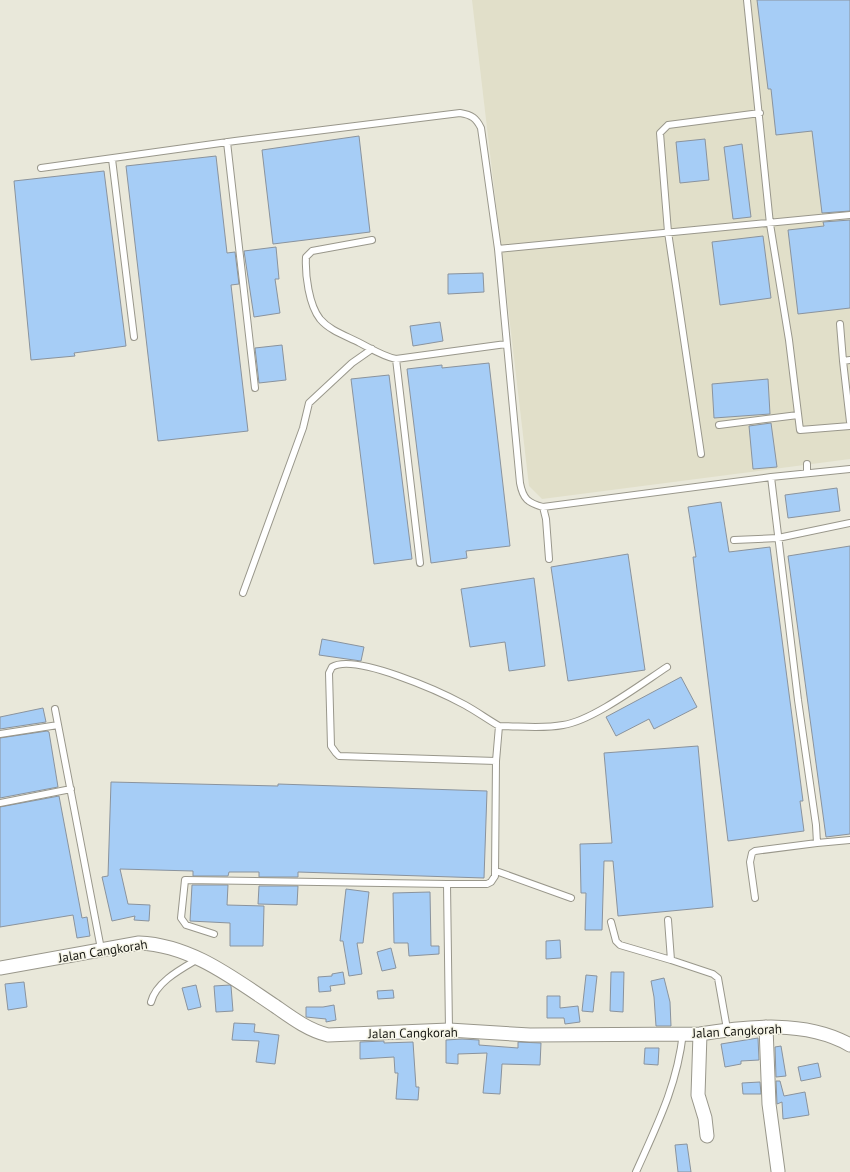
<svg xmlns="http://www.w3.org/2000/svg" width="850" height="1172" font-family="'PT Sans',sans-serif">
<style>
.built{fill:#e1dfc9}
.building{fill:#a6cdf6;stroke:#8a939d}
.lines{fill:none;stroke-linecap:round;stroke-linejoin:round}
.service-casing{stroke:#99978b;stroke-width:8}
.minor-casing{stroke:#99978b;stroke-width:15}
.service{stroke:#fff;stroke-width:6}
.minor{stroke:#fff;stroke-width:13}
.labels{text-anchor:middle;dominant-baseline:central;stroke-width:3;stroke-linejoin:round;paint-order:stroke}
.street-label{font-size:13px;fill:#191914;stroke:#f6f5e7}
</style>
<rect width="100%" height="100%" fill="#e9e8da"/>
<!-- built -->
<path class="built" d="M 472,0 L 850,0 L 850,459 L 542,499 L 529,486 Z"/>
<!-- building -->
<path class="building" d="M 757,0 L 850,0 L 850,211 L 822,213 L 812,131 L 776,135 L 771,89 L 768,89 Z
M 359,136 L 370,232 L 273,244 L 262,150 Z
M 705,139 L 709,180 L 680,183 L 676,142 Z
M 742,144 L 751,217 L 733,219 L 724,147 Z
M 216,156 L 227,253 L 235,252 L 239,284 L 231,285 L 248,431 L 158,441 L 126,166 Z
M 104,171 L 126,346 L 74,353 L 75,356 L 31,360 L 14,181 Z
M 850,220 L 850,308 L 798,314 L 788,230 L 824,226 L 823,222 Z
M 763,236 L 771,298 L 720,305 L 712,242 Z
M 276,247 L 279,279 L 275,279 L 280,313 L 254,317 L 244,251 Z
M 483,273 L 484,292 L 448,294 L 448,274 Z
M 440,322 L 443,341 L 413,346 L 410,326 Z
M 282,345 L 286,380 L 259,383 L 255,348 Z
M 489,363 L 510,546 L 466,551 L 467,558 L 431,563 L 407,369 L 442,365 L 442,368 Z
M 389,375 L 412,559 L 374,564 L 351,379 Z
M 768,379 L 770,414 L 714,418 L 712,384 Z
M 771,423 L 777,467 L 753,469 L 749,426 Z
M 837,488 L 840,511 L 788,518 L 785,495 Z
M 721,502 L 729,552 L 770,547 L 803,801 L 800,801 L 804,831 L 728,841 L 693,557 L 696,557 L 688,507 Z
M 850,546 L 850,834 L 826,837 L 788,556 Z
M 628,554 L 645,670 L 568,681 L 551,567 Z
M 534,578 L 545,666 L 509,671 L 505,642 L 470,647 L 461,589 Z
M 322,639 L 364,647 L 361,661 L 319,655 Z
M 681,677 L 697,707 L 654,729 L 649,719 L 616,736 L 606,717 Z
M 43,708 L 46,722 L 0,729 L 0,717 Z
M 47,731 L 49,732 L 58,787 L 0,798 L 0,738 Z
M 698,746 L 713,907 L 618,916 L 613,861 L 604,861 L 602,930 L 585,930 L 586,893 L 581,893 L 580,844 L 612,843 L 604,753 Z
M 111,782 L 278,786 L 278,784 L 487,791 L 484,878 L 298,872 L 298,877 L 259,877 L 259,872 L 229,872 L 228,876 L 193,876 L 193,871 L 120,869 L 128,904 L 150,905 L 149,921 L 134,920 L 135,916 L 112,921 L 102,877 L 108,876 Z
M 59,796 L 82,918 L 87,917 L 90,936 L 77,938 L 73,915 L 0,927 L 0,807 Z
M 192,885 L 228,885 L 227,905 L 264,906 L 263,946 L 230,946 L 230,923 L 190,921 Z
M 259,886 L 298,886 L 297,905 L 258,904 Z
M 346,889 L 369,892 L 363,943 L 357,943 L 362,974 L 349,976 L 343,941 L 340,941 Z
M 430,892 L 431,946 L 439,946 L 439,954 L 409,956 L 408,943 L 394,943 L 393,893 Z
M 560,940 L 561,958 L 546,959 L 546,941 Z
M 391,948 L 396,968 L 382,971 L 377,952 Z
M 343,972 L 345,984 L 330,986 L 331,991 L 319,992 L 318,977 L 332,976 L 332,974 Z
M 611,972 L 624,972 L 623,1012 L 610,1011 Z
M 586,975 L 597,976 L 593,1012 L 582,1011 Z
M 664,978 L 670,1002 L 671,1026 L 656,1026 L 654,997 L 651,981 Z
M 24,982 L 27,1007 L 8,1010 L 5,984 Z
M 196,985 L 201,1007 L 188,1010 L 182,988 Z
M 230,985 L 231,986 L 233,1011 L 216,1012 L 214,986 Z
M 393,990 L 394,998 L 378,999 L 377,991 Z
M 547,996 L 560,996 L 560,1008 L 578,1006 L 580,1022 L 565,1024 L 564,1018 L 547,1018 Z
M 334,1005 L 336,1020 L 326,1022 L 326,1019 L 306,1017 L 306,1007 L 323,1007 Z
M 234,1023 L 255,1024 L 254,1032 L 279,1035 L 275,1064 L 256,1062 L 259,1041 L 232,1040 Z
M 758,1038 L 759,1060 L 741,1061 L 741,1064 L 725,1067 L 721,1044 Z
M 462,1039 L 479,1040 L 479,1045 L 518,1048 L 518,1042 L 541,1043 L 540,1065 L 502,1064 L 500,1094 L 483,1093 L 487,1053 L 458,1054 L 458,1064 L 446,1063 L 446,1040 Z
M 384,1041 L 384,1043 L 413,1042 L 416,1087 L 419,1087 L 418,1100 L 396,1099 L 398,1073 L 395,1073 L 394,1057 L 360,1059 L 360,1042 Z
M 781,1046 L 786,1076 L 776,1077 L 775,1047 Z
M 645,1048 L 659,1048 L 658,1065 L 644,1064 Z
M 818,1063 L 821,1077 L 801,1081 L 798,1067 Z
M 776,1081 L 780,1081 L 784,1096 L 805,1092 L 809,1115 L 783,1119 L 782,1102 L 777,1104 Z
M 760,1082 L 761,1094 L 743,1094 L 742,1083 Z
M 687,1144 L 691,1172 L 678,1172 L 675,1145 Z"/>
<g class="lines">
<defs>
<path id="service" d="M 747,0 L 770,224 L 789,340 L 800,430 L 850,426
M 227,142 L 255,388
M 112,159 L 134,337
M 41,168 L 235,141 L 460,113 C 472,115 476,118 481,128 L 498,249 L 520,483 C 523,499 528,503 543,507 L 771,477 L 850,469
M 372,240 L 312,251 L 306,257 C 305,275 309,305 320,319 C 330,331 347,336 360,343 C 372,349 382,356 396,359 L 506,344
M 498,249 L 850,215
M 840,324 L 843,361
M 396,359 L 420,563
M 850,360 L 843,361 L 850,422
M 719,425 L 798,415
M 701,454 L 668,232 L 660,133 L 668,125 L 760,113
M 807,464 L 807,473
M 771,477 L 798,700 L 816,825 L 817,843 L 850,840
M 543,507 L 546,519 L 549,559
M 734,540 L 778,538 L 850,523
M 243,593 L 303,428 L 309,403 L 352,363 L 372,349
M 55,709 L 101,949
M 0,734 L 58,725
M 496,761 L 339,756 L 336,753 L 331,746 L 329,673 L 332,667 C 355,653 441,692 465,705 C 476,711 487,719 499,726
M 0,803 L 71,789
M 496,871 L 571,898
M 755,898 L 750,862 L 752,853 L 755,851 L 817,843
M 668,920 L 671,960 L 713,974 L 718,978 L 727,1029
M 611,922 L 616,941 L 620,945 L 671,960
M 214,934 L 186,925 L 181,918 L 185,880 L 447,884
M 151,1002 C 156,982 181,969 198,959
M 449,1030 L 447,884 L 487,884 L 491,882 L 495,876 L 496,761 L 499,726 C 520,726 542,729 563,725 C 592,721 641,684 667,667
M 636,1172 C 657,1125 677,1086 683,1033"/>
<path id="minor" d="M 0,968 L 139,943 C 191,945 233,978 275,1006 C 292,1018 308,1030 328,1035 L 449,1030 L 530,1035 L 700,1034 C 748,1026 806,1020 850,1045
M 766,1027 L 769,1104 L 778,1171
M 700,1034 L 698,1095 L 705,1118 L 707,1136"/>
</defs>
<!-- service casing -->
<use href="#service" class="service-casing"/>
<!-- minor casing -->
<use href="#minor" class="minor-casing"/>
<!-- service -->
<use href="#service" class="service"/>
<!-- minor -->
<use href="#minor" class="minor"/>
</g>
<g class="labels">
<!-- street labels -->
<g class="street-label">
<text transform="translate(103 951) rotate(-9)">Jalan Cangkorah</text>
<text transform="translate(737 1031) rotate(-3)">Jalan Cangkorah</text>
<text transform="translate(413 1033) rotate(-1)">Jalan Cangkorah</text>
</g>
</g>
</svg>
